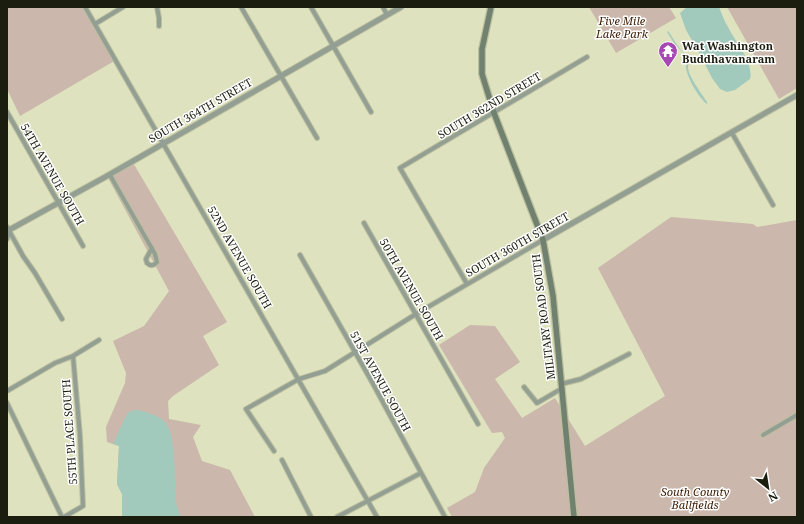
<svg xmlns="http://www.w3.org/2000/svg" width="804" height="524" font-family="'Noto Serif',serif">
<style>
.green{fill:#cbb7ab}
.water{fill:#a1c9bc}
.lines{fill:none;stroke-linecap:round;stroke-linejoin:round}
.minor-casing{stroke:#bbbf9e;stroke-width:6}
.tertiary-casing{stroke:#bbbf9e;stroke-width:7}
.secondary-casing{stroke:#bbbf9e;stroke-width:8}
.minor{stroke:#949f94;stroke-width:4}
.tertiary{stroke:#949f94;stroke-width:5}
.secondary{stroke:#718170;stroke-width:5.5}
.labels{text-anchor:middle;dominant-baseline:central;stroke-width:3;stroke-linejoin:round;paint-order:stroke}
.park-label{font-size:11px;font-style:italic;fill:#402008;stroke:#fff}
.poi-label{font-size:11px;font-weight:bold;fill:#1b1d0f;stroke:#fff;text-anchor:start}
.street-label{font-size:11px;fill:#1b1d0f;stroke:#fff}
</style>
<rect width="100%" height="100%" fill="#dee2be"/>
<!-- green -->
<path class="green" d="M 7,7 L 85,7 L 116,60 L 20,116 L 7,89 Z
M 589,7 L 669,7 L 676,18 L 616,53 Z
M 727,7 L 797,7 L 797,88 L 779,99 Z
M 132,161 L 227,322 L 203,336 L 219,365 L 173,396 L 168,401 L 169,419 L 201,425 L 193,437 L 202,461 L 230,470 L 255,517 L 122,517 L 122,494 L 117,484 L 119,446 L 107,442 L 106,427 L 125,383 L 126,373 L 113,341 L 144,326 L 169,291 L 107,176 Z
M 671,217 L 753,224 L 757,227 L 797,220 L 797,517 L 452,517 L 447,508 L 475,492 L 484,468 L 505,438 L 502,432 L 492,433 L 439,345 L 470,325 L 495,326 L 520,362 L 495,379 L 522,418 L 555,398 L 585,446 L 665,396 L 598,268 Z"/>
<!-- water -->
<path class="water" d="M 687,7 L 719,7 C 722,14 724,21 728,27 C 735,42 754,62 750,79 L 735,90 L 727,92 L 720,89 L 712,78 L 702,58 L 686,30 L 680,13 Z
M 668,31 C 675,41 679,50 689,57 C 691,62 688,62 688,67 C 688,76 702,94 707,102 L 707,104 C 699,98 687,78 686,67 C 686,64 688,61 688,58 L 674,43 L 667,32 Z
M 137,410 C 146,412 158,415 165,422 C 177,435 174,484 176,502 C 177,507 179,512 180,517 L 122,517 L 122,494 L 117,484 L 119,446 L 113,444 L 125,418 L 130,411 Z"/>
<g class="lines">
<defs>
<path id="minor" d="M 85,7 L 377,517
M 157,7 L 159,18 L 159,26
M 241,7 L 317,138
M 311,7 L 371,112
M 383,7 L 387,15
M 95,24 L 123,7
M 7,112 L 83,246
M 732,133 L 773,205
M 110,175 L 155,254 L 157,262 C 154,266 150,266 147,263 L 146,259 L 152,248
M 364,223 L 478,424
M 7,227 L 23,256 L 35,273 L 62,319
M 7,239 L 9,231
M 300,255 L 372,382 L 445,517
M 467,284 L 400,168 L 587,57
M 561,384 L 581,379 L 629,354
M 524,387 L 537,403 L 561,389
M 7,391 L 55,363 L 73,356 L 99,340
M 7,403 L 62,517
M 763,435 L 797,415
M 274,451 L 246,409 L 299,379 L 325,371 L 416,314 L 543,240
M 282,460 L 311,517
M 64,517 L 83,506 L 80,436 L 73,356
M 337,517 L 421,473"/>
<path id="tertiary" d="M 9,230 L 107,176 L 401,7
M 543,240 L 797,95"/>
<path id="secondary" d="M 491,7 L 482,49 L 482,74 L 494,113 L 543,240 L 553,296 L 574,517"/>
</defs>
<!-- minor casing -->
<use href="#minor" class="minor-casing"/>
<!-- tertiary casing -->
<use href="#tertiary" class="tertiary-casing"/>
<!-- secondary casing -->
<use href="#secondary" class="secondary-casing"/>
<!-- minor -->
<use href="#minor" class="minor"/>
<!-- tertiary -->
<use href="#tertiary" class="tertiary"/>
<!-- secondary -->
<use href="#secondary" class="secondary"/>
</g>
<!-- icons -->
<defs>
<symbol id="temple-pin" viewBox="-11 -11 22 30"><path d="M0 17L-7.5 6A9.5 9.5 0 1 1 7.5 6Z" fill="#a649b2" stroke="#fff"/><path d="M0-6L5-2H3V0L6.5 2.5H4V6H1.5V3h-3V6H-4V2.5H-6.5L-3 0V-2H-5Z" fill="#fff"/></symbol>
</defs>
<g fill-rule="evenodd">
<use href="#temple-pin" x="657" y="40" width="22" height="30"/>
</g>
<g class="labels">
<!-- park labels -->
<g class="park-label">
<text x="622" y="20">Five Mile<tspan x="622" dy="13">Lake Park</tspan></text>
<text x="695" y="491">South County<tspan x="695" dy="13">Ballfields</tspan></text>
</g>
<!-- poi labels -->
<g class="poi-label">
<text x="682" y="45">Wat Washington<tspan x="682" dy="13">Buddhavanaram</tspan></text>
</g>
<!-- street labels -->
<g class="street-label">
<text transform="translate(489 105) rotate(-31)">SOUTH 362ND STREET</text>
<text transform="translate(200 110) rotate(-30)">SOUTH 364TH STREET</text>
<text transform="translate(53 174) rotate(60)">54TH AVENUE SOUTH</text>
<text transform="translate(517 244) rotate(-30)">SOUTH 360TH STREET</text>
<text transform="translate(240 257) rotate(60)">52ND AVENUE SOUTH</text>
<text transform="translate(412 289) rotate(60)">50TH AVENUE SOUTH</text>
<text transform="translate(543 317) rotate(-97)">MILITARY ROAD SOUTH</text>
<text transform="translate(381 381) rotate(61)">51ST AVENUE SOUTH</text>
<text transform="translate(69 432) rotate(-94)">55TH PLACE SOUTH</text>
</g>
</g>
<!-- border -->
<rect width="804" height="524" fill="none" stroke="#1b1d0f" stroke-width="16"/>
<!-- north arrow -->
<g transform="translate(768 488) rotate(150)" stroke="#ffffff" stroke-width="3" paint-order="stroke">
<path d="M0-3L7 15L0 10L-7 15Z" fill="#1b1d0f"/>
<text y="-6" font-size="11" font-weight="bold" text-anchor="middle" fill="#1b1d0f">N</text>
</g>
</svg>
